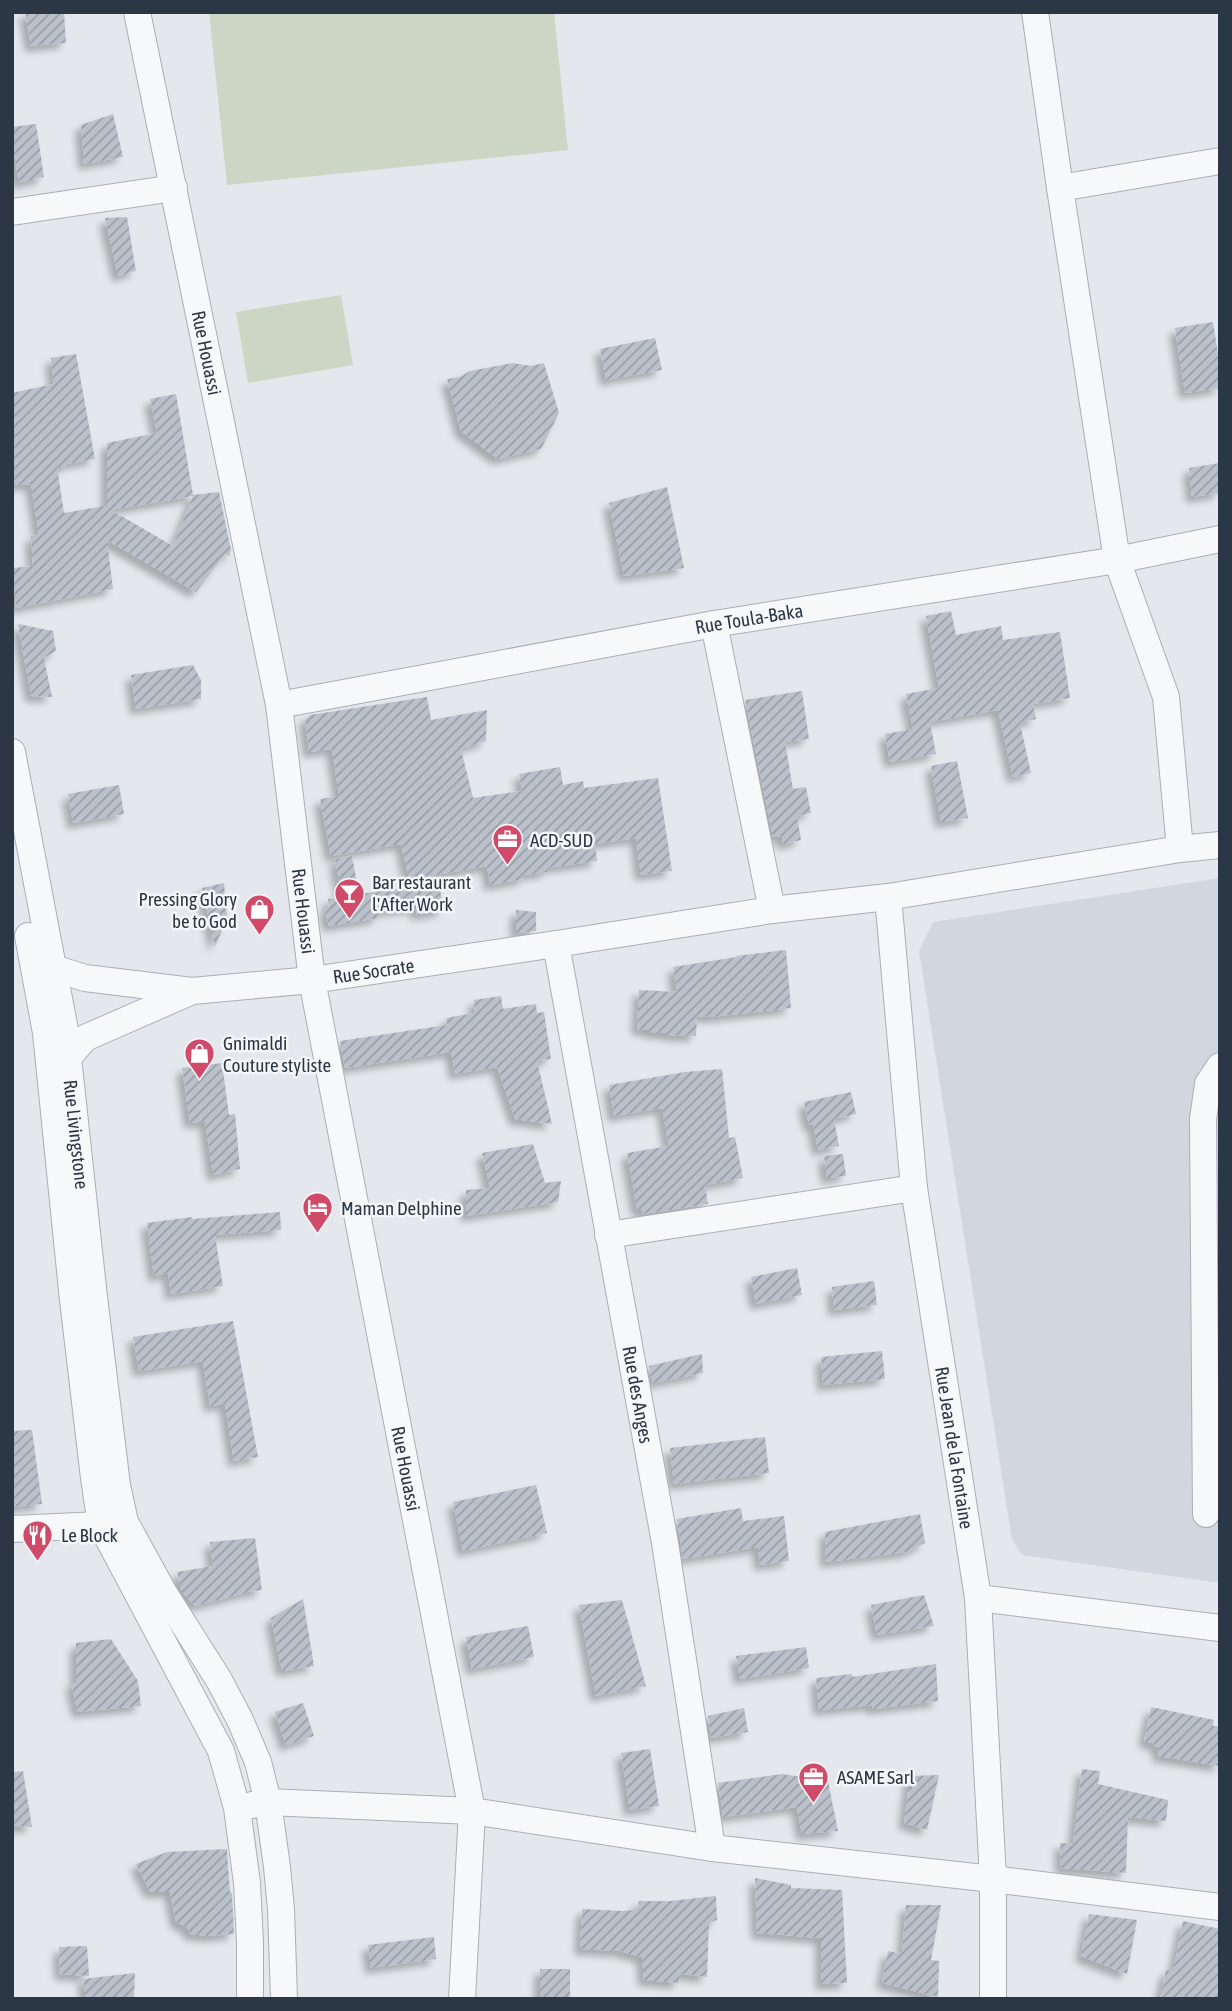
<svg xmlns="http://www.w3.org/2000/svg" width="1232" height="2011" font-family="'Asap Condensed',sans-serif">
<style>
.built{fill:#d2d7de}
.pitch{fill:#cbd6c5}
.building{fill:url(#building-hatch);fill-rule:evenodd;filter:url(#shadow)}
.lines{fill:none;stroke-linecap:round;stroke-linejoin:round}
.minor-casing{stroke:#a9afb7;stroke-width:28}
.minor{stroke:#f7f8fa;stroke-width:26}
.labels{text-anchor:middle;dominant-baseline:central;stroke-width:5;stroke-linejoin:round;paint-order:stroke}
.street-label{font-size:19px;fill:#2b3745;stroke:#f4f6f9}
.poi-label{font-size:19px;fill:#2b3745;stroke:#f4f6f9;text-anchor:start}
</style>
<defs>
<pattern id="building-hatch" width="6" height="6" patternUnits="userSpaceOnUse" patternTransform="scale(1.75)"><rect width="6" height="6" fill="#bbc1ca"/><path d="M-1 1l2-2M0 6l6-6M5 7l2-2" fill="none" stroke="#989ea6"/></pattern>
<filter id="shadow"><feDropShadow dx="-6" dy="6" stdDeviation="3.5" flood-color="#0004"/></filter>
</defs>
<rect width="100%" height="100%" fill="#e4e8ec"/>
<!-- built -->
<path class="built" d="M 1220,878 L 1220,1583 L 1022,1555 L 1012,1540 L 919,951 L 933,922 Z"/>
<!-- pitch -->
<path class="pitch" d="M 209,12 L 554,12 L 568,150 L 227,185 Z
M 341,295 L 353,365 L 248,383 L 236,312 Z"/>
<!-- building -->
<path class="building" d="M 25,12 L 64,12 L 66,43 L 31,46 Z
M 113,114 L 123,157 L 84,164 L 81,125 Z
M 36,124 L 44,177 L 19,183 L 12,142 L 12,127 Z
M 127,217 L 136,271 L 118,276 L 105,218 Z
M 1213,322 L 1220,367 L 1220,388 L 1185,393 L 1175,328 Z
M 655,338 L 662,370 L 606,380 L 600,349 Z
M 76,354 L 95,459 L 66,464 L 67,467 L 57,467 L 64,513 L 104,506 L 107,508 L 107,443 L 157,433 L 150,399 L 176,394 L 193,495 L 219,492 L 231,550 L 229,556 L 225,554 L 196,592 L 107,540 L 113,589 L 16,608 L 13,568 L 33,566 L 31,536 L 39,535 L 31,484 L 12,485 L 12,393 L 54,384 L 51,358 ZM 193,496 L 173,546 L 111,510 Z
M 513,363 L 531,366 L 544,363 L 559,413 L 541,449 L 498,459 L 461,431 L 447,379 L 460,377 L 470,371 Z
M 1220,463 L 1220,493 L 1192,497 L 1189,468 Z
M 667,487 L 684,568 L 624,576 L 609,503 Z
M 951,611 L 956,635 L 1001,626 L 1003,640 L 1060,632 L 1070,698 L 1033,704 L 1036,719 L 1020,723 L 1031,773 L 1013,777 L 998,710 L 930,722 L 936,754 L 890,762 L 885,734 L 913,729 L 906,694 L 939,688 L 926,616 Z
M 18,624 L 53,631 L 56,651 L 44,658 L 52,697 L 31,696 Z
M 193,665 L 201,680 L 201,699 L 136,709 L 131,675 Z
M 802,691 L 809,739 L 785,742 L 793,789 L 806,787 L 811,813 L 797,816 L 801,840 L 783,844 L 782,836 L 773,837 L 745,700 Z
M 427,697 L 431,720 L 487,710 L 486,741 L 461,749 L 473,798 L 522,791 L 519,774 L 560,767 L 563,785 L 583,781 L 584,788 L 658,778 L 672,871 L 641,875 L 636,838 L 595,844 L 597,861 L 547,868 L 547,872 L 524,875 L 524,879 L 490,885 L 487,866 L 437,875 L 444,910 L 417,915 L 415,907 L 377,912 L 379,918 L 329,926 L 325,909 L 329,908 L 328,899 L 342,897 L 335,859 L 352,856 L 359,894 L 411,887 L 401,844 L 331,856 L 320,799 L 339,796 L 332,749 L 309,752 L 305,720 L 310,715 Z
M 957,761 L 968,818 L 941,822 L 931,766 Z
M 119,785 L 124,814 L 73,823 L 68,794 Z
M 224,883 L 227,918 L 215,947 L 202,888 Z
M 516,910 L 536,912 L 536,931 L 516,933 Z
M 786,950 L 791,1008 L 712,1017 L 697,1016 L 696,1036 L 668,1035 L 668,1033 L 650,1033 L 650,1030 L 637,1029 L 639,990 L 677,992 L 673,967 L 737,957 L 736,956 Z
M 501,996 L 503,1009 L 536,1004 L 537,1013 L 544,1012 L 551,1059 L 537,1061 L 552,1124 L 515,1119 L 497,1067 L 455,1074 L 451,1052 L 345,1068 L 340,1041 L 447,1025 L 446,1018 L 475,1013 L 474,1000 Z
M 222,1063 L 229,1115 L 235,1114 L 240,1169 L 213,1175 L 205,1121 L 190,1123 L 182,1068 Z
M 722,1069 L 729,1138 L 735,1137 L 743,1178 L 705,1185 L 708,1204 L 642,1214 L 642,1209 L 637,1210 L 627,1153 L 669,1146 L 662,1108 L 614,1116 L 609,1085 L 685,1072 Z
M 851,1092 L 856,1114 L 834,1119 L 839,1146 L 818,1150 L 813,1124 L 809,1125 L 804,1102 Z
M 533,1144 L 545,1183 L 561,1181 L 558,1202 L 466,1216 L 466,1190 L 490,1188 L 482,1153 Z
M 843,1154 L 846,1176 L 827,1178 L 824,1156 Z
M 280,1212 L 281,1230 L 215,1235 L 223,1286 L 171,1294 L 168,1273 L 154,1276 L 147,1223 L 192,1217 L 192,1219 Z
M 797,1268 L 802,1295 L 756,1304 L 751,1277 Z
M 874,1281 L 877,1305 L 834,1310 L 832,1287 Z
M 233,1321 L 258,1457 L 234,1461 L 225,1404 L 210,1406 L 203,1361 L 139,1371 L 133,1337 Z
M 882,1351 L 885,1379 L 823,1385 L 821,1357 Z
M 702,1354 L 703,1373 L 653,1383 L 649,1366 Z
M 32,1430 L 42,1504 L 12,1507 L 12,1431 Z
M 765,1437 L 769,1473 L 674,1484 L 670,1448 Z
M 536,1485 L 547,1533 L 463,1551 L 453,1502 Z
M 741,1508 L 743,1521 L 784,1516 L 789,1561 L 760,1565 L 758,1547 L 683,1559 L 677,1519 Z
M 920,1514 L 925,1543 L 907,1552 L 826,1562 L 825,1532 Z
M 255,1538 L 262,1590 L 248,1592 L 195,1606 L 181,1590 L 177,1572 L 213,1566 L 210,1542 Z
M 924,1595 L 934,1626 L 877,1635 L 871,1605 Z
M 303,1599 L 314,1666 L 282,1671 L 271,1618 Z
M 622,1600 L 646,1686 L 596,1696 L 579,1605 Z
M 528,1626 L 534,1657 L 472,1669 L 466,1637 Z
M 111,1639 L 138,1681 L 141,1706 L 78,1712 L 71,1683 L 76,1683 L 76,1643 Z
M 806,1647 L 809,1668 L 740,1679 L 736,1656 Z
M 936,1664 L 938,1701 L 873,1709 L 872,1705 L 819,1710 L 816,1678 L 852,1674 L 852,1677 Z
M 303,1703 L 314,1736 L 286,1745 L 275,1712 Z
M 1151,1707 L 1214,1720 L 1213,1726 L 1220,1726 L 1220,1766 L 1158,1756 L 1159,1747 L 1154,1746 L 1155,1744 L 1144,1741 Z
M 744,1708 L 748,1732 L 711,1738 L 708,1716 Z
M 650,1749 L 659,1806 L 630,1810 L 621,1753 Z
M 1082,1769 L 1100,1771 L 1098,1784 L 1168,1800 L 1166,1821 L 1128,1817 L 1126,1873 L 1061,1868 L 1060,1843 L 1073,1844 Z
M 23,1771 L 32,1827 L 12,1826 L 12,1772 Z
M 782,1774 L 828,1781 L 838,1831 L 802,1834 L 797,1807 L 723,1817 L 718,1783 Z
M 939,1775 L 927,1830 L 904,1823 L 910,1776 Z
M 227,1849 L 230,1893 L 232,1893 L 234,1934 L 208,1936 L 190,1934 L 187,1927 L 176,1922 L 170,1892 L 150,1892 L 136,1864 L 167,1852 Z
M 755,1878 L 791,1885 L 791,1888 L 842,1890 L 847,1983 L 821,1984 L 821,1938 L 757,1933 Z
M 716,1896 L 717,1920 L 709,1923 L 707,1977 L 680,1974 L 679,1983 L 644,1980 L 642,1957 L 619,1951 L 580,1949 L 582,1909 L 621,1911 L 637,1910 L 639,1901 L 670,1901 Z
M 906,1905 L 941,1905 L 931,1960 L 939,1961 L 938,1997 L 882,1983 L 888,1951 L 902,1954 Z
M 1089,1914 L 1137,1920 L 1127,1974 L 1081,1956 Z
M 1183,1921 L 1220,1929 L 1220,1999 L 1160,1999 L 1166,1970 L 1173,1971 Z
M 434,1937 L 436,1959 L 371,1968 L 368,1945 Z
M 87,1946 L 89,1976 L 60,1974 L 59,1947 Z
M 540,1969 L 570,1969 L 570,1999 L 540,1999 Z
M 135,1973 L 134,1999 L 86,1999 L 83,1979 Z"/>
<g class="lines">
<defs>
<g id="minor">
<path id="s1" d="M 137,12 L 279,705 L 312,980 L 472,1811 L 462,1999"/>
<path d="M 1035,12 L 1060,188 L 1117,560 L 1166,697 L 1180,849"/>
<path d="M 1060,188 L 1220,161"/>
<path d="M 12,212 L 174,188"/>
<path d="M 714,624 L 772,910"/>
<path id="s2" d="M 279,705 L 714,624 L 1117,560 L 1220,539"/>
<path id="s3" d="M 12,752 L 65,1030 L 94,1297 L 117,1485 L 125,1522 L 164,1593 L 219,1680 L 240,1720 L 258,1762 L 268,1802 L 277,1867 L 281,1909 L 284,1999"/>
<path id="s4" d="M 888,897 L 914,1188 L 978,1598 L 993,1879 L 993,1999"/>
<path d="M 28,936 L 46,1033 L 73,1300 L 94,1478 L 101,1525 L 221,1751 L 237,1808 L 247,1883 L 250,1943 L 250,1999"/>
<path id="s5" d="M 556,944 L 665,1543 L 712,1848"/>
<path id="s6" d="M 53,968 L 85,978 L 192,991 L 312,980 L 556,944 L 772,910 L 888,897 L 1180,849 L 1220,845"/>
<path d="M 68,1058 L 85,1038 L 190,992"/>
<path d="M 608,1235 L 914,1188"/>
<path d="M 1206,1514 L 1203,1119 L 1208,1084 L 1220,1066"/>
<path d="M 12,1529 L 101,1525 L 119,1523"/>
<path d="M 978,1598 L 1220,1628"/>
<path d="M 252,1805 L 268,1802 L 472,1811 L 712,1848 L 993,1879 L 1220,1907"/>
</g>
</defs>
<!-- minor casing -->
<use href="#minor" class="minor-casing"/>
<!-- minor -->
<use href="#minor" class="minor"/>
</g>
<!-- icons -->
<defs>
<symbol id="office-pin" viewBox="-11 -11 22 30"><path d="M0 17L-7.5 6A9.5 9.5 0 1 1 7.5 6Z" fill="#d04a69" stroke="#f4f6f9"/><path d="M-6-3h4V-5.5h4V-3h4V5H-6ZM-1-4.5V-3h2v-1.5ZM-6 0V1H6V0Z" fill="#fff"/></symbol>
<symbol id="bar-pin" viewBox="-11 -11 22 30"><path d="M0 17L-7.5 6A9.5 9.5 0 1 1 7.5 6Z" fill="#d04a69" stroke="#f4f6f9"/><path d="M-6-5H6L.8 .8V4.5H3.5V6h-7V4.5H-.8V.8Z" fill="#fff"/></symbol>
<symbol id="shop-pin" viewBox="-11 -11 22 30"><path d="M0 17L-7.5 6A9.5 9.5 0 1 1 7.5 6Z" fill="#d04a69" stroke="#f4f6f9"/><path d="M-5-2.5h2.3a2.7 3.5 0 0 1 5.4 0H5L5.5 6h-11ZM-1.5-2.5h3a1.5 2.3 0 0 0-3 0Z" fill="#fff"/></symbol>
<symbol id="hotel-pin" viewBox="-11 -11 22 30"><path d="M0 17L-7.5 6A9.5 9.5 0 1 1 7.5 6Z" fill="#d04a69" stroke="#f4f6f9"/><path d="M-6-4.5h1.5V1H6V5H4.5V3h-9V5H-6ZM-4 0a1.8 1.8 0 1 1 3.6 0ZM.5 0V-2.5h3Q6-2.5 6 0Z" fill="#fff"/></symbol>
<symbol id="restaurant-pin" viewBox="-11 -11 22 30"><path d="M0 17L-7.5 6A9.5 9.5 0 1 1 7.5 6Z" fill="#d04a69" stroke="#f4f6f9"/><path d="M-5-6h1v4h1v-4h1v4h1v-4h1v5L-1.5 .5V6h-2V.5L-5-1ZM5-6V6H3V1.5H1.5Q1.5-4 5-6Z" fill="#fff"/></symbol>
</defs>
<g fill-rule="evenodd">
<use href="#office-pin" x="490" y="822" width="35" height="47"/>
<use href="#bar-pin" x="332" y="876" width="35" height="47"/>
<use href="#shop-pin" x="242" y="892" width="35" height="47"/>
<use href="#shop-pin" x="182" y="1036" width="35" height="47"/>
<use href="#hotel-pin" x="300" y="1190" width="35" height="47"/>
<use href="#restaurant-pin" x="20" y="1518" width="35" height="47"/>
<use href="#office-pin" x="796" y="1760" width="35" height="47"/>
</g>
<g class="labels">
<!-- street labels -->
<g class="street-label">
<text stroke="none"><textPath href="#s1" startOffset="348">Rue Houassi</textPath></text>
<text stroke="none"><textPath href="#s2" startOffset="478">Rue Toula-Baka</textPath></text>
<text stroke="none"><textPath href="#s1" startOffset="915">Rue Houassi</textPath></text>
<text stroke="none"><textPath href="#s6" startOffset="324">Rue Socrate</textPath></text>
<text stroke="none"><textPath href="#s3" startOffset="388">Rue Livingstone</textPath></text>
<text stroke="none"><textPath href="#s5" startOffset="458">Rue des Anges</textPath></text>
<text stroke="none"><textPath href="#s4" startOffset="555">Rue Jean de la Fontaine</textPath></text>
<text stroke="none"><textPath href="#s1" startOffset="1482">Rue Houassi</textPath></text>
</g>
<!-- poi labels -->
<g class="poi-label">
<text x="530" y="840">ACD-SUD</text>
<text x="372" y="882">Bar restaurant<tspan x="372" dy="22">l'After Work</tspan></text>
<text x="237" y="899" text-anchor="end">Pressing Glory<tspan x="237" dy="22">be to God</tspan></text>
<text x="223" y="1043">Gnimaldi<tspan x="223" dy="22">Couture styliste</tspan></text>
<text x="341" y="1208">Maman Delphine</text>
<text x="61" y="1535">Le Block</text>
<text x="837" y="1777">ASAME Sarl</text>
</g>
</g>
<!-- border -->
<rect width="1232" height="2011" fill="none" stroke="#2b3745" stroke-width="28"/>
</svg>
